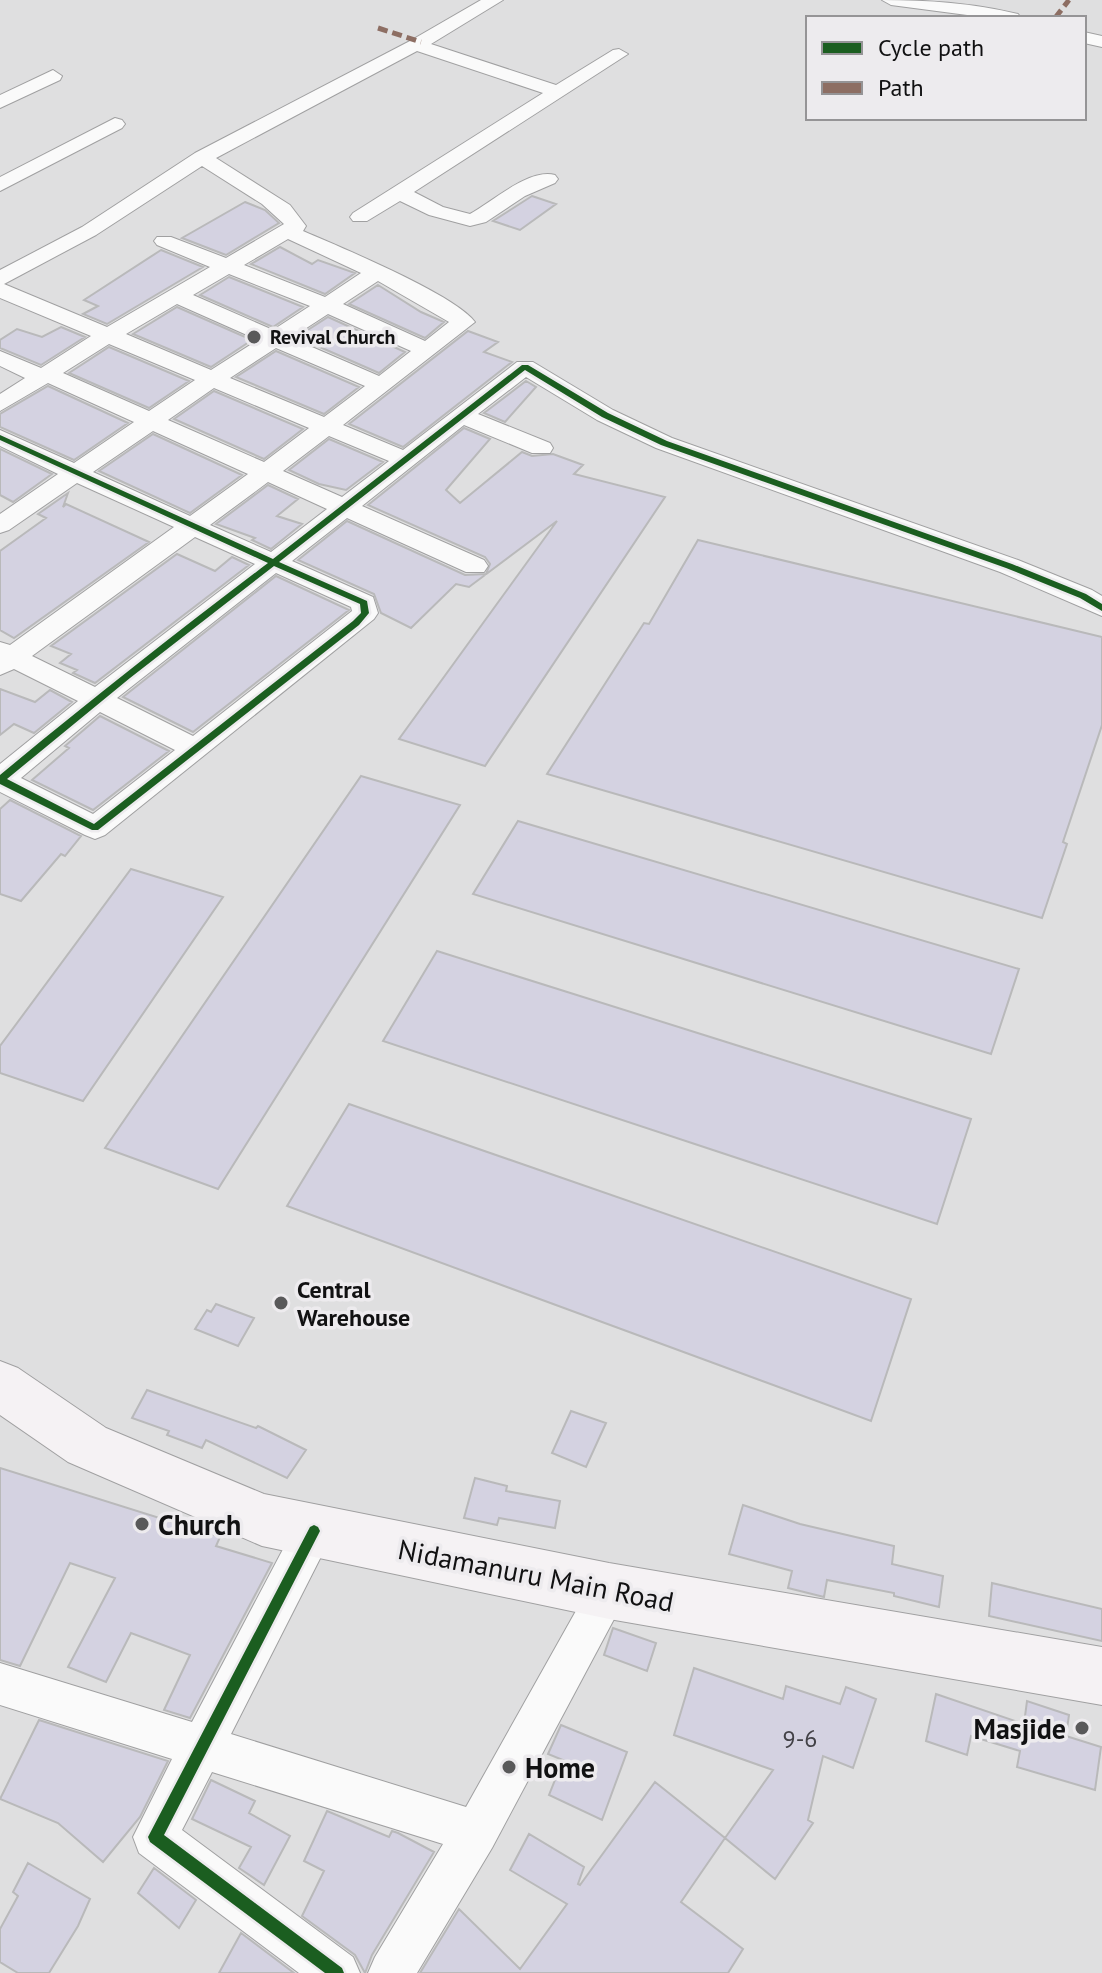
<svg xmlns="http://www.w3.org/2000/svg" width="1102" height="1973" font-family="'PT Sans',sans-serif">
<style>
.building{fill:#d4d2e1;stroke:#b9b9ba;stroke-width:2}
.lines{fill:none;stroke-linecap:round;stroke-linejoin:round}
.street-casing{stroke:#a0a0a1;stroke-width:2}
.secondary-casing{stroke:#a0a0a1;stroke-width:2}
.street{fill:#fafafa;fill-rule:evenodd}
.secondary{fill:#f5f2f4;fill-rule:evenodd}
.quiet{stroke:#8d6e63;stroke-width:5;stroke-dasharray:10 5;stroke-linecap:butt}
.cycleway-casing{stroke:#edebee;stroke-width:5}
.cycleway{fill:#1b5e20;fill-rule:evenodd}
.poi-dot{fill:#59595a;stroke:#edebee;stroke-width:3}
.labels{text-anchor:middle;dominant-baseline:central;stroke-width:7;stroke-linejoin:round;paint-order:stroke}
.far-poi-label{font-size:20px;font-weight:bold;fill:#111112;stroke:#edebee;text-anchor:start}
.poi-label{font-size:24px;font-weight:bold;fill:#111112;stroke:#edebee;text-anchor:start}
.near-number-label{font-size:24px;fill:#424146}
.near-poi-label{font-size:28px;font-weight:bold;fill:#111112;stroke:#edebee;text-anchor:start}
.near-street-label{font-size:28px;fill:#111112;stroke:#edebee}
</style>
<rect width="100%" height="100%" fill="#dfdfe0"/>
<!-- building -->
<path class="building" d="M 532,196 L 556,204 L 520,230 L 493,221 Z
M 245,202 L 265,210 L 279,223 L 226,255 L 182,238 Z
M 280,247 L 312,264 L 318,260 L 355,273 L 325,294 L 251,264 Z
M 161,250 L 203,267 L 107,324 L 83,314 L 98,306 L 84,300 Z
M 229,277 L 303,307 L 273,327 L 200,295 Z
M 378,285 L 421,312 L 444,322 L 425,338 L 349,304 Z
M 177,307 L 252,340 L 211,367 L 133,334 Z
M 328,317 L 405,352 L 379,373 L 297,337 Z
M 61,327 L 85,337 L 41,365 L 0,348 L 0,340 L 17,329 L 42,337 Z
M 468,331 L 498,342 L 484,352 L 512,362 L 403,447 L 349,424 Z
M 109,347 L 189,381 L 149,408 L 69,373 Z
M 276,351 L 359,387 L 324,414 L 236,377 Z
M 526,381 L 536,387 L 505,422 L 484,413 Z
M 48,386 L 128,423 L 74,460 L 0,427 L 0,414 Z
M 214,391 L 303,429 L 264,459 L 174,419 Z
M 464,428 L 490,439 L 446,490 L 460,503 L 522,452 L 532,456 L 553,454 L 583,465 L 574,474 L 665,497 L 485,766 L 399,739 L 557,521 L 469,587 L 456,584 L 411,628 L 381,613 L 374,594 L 298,560 L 347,521 L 465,575 L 486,574 L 490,564 L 485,557 L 368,505 Z
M 153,434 L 242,475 L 190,513 L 99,471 Z
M 329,439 L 383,462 L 346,490 L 319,484 L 289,470 Z
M 0,449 L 52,474 L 13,502 L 0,495 Z
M 268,485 L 298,499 L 277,516 L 302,524 L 271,549 L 252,540 L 255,538 L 216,524 Z
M 68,493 L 63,507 L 66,504 L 149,542 L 14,638 L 0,630 L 0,551 L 46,518 L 38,514 Z
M 698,540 L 1102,637 L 1102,725 L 1063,842 L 1067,844 L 1042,918 L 547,774 L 644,623 L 649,624 Z
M 177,554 L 215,571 L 232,557 L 249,565 L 95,683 L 73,673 L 77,670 L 60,663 L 71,654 L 51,646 Z
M 276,576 L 349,610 L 193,732 L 123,697 Z
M 0,689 L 35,702 L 50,690 L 72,702 L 34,733 L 14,724 L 0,735 Z
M 100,716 L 169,751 L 93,810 L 32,780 L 69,748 L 65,746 Z
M 361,776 L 460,805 L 218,1189 L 105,1148 Z
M 10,800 L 81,836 L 65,856 L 61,854 L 21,901 L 0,894 L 0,809 Z
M 518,821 L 1019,969 L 991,1054 L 473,894 Z
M 131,869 L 223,897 L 83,1101 L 0,1073 L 0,1046 Z
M 437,951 L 971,1119 L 937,1224 L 383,1041 Z
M 349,1104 L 911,1299 L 871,1421 L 287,1206 Z
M 216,1304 L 254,1318 L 238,1346 L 195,1329 L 207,1310 L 211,1312 Z
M 147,1390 L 256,1428 L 258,1426 L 306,1450 L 287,1478 L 206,1440 L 202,1448 L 167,1435 L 169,1431 L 132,1418 Z
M 571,1411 L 606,1423 L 586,1467 L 552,1453 Z
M 0,1468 L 220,1537 L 216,1546 L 272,1563 L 190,1718 L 164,1710 L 190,1655 L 131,1633 L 106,1682 L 68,1667 L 115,1578 L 70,1563 L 20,1666 L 0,1660 Z
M 475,1478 L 507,1486 L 506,1491 L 560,1501 L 555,1528 L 499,1518 L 497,1525 L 464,1518 Z
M 743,1505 L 800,1524 L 894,1546 L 892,1564 L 943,1576 L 939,1607 L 894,1596 L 894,1593 L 827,1580 L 824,1597 L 788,1588 L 792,1571 L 729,1554 Z
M 992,1583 L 1102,1609 L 1102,1641 L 989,1616 Z
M 613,1628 L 656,1643 L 647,1671 L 604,1655 Z
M 694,1668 L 783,1699 L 786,1686 L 840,1704 L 846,1687 L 876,1699 L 853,1768 L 823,1756 L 808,1820 L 813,1823 L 775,1879 L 725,1838 L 773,1770 L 674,1735 Z
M 936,1694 L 1024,1724 L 1027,1701 L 1069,1715 L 1066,1736 L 1101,1747 L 1095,1790 L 1017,1767 L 1020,1751 L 971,1736 L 967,1755 L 926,1741 Z
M 39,1720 L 168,1761 L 140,1817 L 103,1862 L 58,1823 L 0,1799 Z
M 561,1725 L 627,1752 L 602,1820 L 549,1795 L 563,1760 L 548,1754 Z
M 211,1780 L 255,1801 L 249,1813 L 290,1836 L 264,1885 L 239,1868 L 251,1847 L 192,1819 Z
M 655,1782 L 725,1838 L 681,1902 L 743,1949 L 728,1973 L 420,1973 L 459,1909 L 520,1969 L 567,1904 L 510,1870 L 529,1834 L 584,1867 L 578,1884 L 580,1885 Z
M 327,1811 L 389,1837 L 392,1831 L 398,1833 L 434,1852 L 372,1955 L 365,1973 L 355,1955 L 302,1916 L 324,1871 L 304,1861 Z
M 28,1863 L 90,1899 L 78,1926 L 49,1973 L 18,1973 L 0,1962 L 0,1929 L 18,1896 L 13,1892 Z
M 154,1868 L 196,1900 L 179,1928 L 138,1893 Z
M 241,1933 L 294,1973 L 219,1973 Z"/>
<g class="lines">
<defs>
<path id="street" d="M 481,0 L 503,0 L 431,44 L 556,85 L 613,50 L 619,49 L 628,54 L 414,192 L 443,207 L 470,214 C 492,202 529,168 555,175 L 558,179 L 555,183 L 525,196 L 486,222 L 470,226 L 429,215 L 400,201 L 367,221 L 353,221 L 350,217 L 353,213 L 543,93 L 417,51 L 216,158 L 290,205 L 306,226 L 303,231 C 340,247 454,294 475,322 L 343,425 L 403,450 L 517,362 L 533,362 L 613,410 L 672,438 L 1018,560 L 1092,590 L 1102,596 L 1102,616 L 1000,572 L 656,448 L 597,420 L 526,377 L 478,414 L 550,443 L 553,448 L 550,453 L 532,453 L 464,425 L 362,506 L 484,560 L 488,566 L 484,572 L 466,572 L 347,518 L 292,561 L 373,597 L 378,613 L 374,619 L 105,835 L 95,839 L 85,835 L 0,792 L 0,764 L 78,701 L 14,669 L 0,675 L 0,642 L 10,645 L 174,527 L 77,483 L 9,530 L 0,533 L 0,514 L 58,474 L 0,446 L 0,430 L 74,463 L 134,422 L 48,383 L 0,411 L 0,394 L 25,378 L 0,366 L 0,351 L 41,368 L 91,336 L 0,298 L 0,270 L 82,227 L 195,153 L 410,41 ZM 202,166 L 262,204 L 284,224 L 226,258 L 171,237 L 157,237 L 154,241 L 157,245 L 210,267 L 107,327 L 4,284 L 96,235 ZM 288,239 L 361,273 L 325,297 L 244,265 ZM 229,274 L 310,306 L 273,330 L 193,295 ZM 378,281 L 449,322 L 425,341 L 343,304 ZM 177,304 L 258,340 L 211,370 L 126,334 ZM 328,314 L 411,351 L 379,376 L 291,338 ZM 109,344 L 195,380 L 149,411 L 63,373 ZM 276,348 L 365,386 L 324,417 L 230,378 ZM 214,388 L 309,428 L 264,462 L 168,420 ZM 153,431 L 248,474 L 190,516 L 93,472 ZM 329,436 L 389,461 L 342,497 L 283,471 ZM 268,482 L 327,509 L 271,552 L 210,525 ZM 195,537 L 255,564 L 95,687 L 32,656 ZM 276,573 L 351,607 L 352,611 L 193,736 L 117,698 ZM 100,712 L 175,750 L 93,814 L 21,778 Z
M 882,0 C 929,0 973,3 1018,14 L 1021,18 L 990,18 L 891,5 Z
M 1084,32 L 1102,36 L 1102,47 L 1084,43 Z
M 53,70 L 62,76 L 60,80 L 0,108 L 0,95 Z
M 115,118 L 122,120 L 125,124 L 122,128 L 0,191 L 0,177 Z
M 314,1512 L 328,1517 L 334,1531 L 231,1734 L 466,1807 L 595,1577 L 609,1571 L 623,1577 L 629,1591 L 492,1848 L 417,1973 L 368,1973 L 375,1957 L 443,1844 L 212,1772 L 182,1830 L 353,1957 L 360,1973 L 299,1973 L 139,1853 L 133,1837 L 172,1759 L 0,1705 L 0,1663 L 192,1722 L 300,1517 Z"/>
<path id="secondary" d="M 0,1361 L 18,1368 L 106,1428 L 264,1494 L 609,1563 L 1102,1647 L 1102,1705 L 609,1619 L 262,1546 L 68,1462 L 0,1415 Z"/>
</defs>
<!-- street casing -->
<use href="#street" class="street-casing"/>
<!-- secondary casing -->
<use href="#secondary" class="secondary-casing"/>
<!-- street -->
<use href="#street" class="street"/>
<!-- secondary -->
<use href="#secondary" class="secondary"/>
<!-- quiet -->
<path class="quiet" d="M 1055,18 L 1069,0
M 378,28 L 421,42"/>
<defs>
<path id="cycleway" d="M 522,365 L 528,365 L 608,413 L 667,441 L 1012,564 L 1086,594 L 1102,604 L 1102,611 L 1080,598 L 1006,568 L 661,445 L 602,417 L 525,370 L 279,562 L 367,601 L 369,613 L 359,625 L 98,830 L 92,830 L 0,784 L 0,775 C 88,702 177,632 268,563 L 0,440 L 0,435 L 273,559 ZM 274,566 L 360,604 L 361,613 L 353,621 L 94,824 L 7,779 L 130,678 Z
M 314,1525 L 318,1527 L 320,1531 L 318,1535 L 164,1835 L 342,1968 L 344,1973 L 325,1973 L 150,1842 L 148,1837 L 310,1527 Z"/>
</defs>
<!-- cycleway casing -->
<use href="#cycleway" class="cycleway-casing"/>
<!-- cycleway -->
<use href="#cycleway" class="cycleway"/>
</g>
<!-- markers -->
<g class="poi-dot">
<circle cx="254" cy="337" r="8"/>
<circle cx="281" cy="1303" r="8"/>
<circle cx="142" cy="1524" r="8"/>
<circle cx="1082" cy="1728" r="8"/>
<circle cx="509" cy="1767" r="8"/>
</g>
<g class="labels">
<!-- far-poi labels -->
<g class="far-poi-label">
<text x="270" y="337">Revival Church</text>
</g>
<!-- poi labels -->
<g class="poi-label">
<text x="297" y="1289">Central<tspan x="297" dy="28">Warehouse</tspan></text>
</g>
<!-- near-number labels -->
<g class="near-number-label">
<text x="800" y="1738">9-6</text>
</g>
<!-- near-poi labels -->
<g class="near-poi-label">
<text x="158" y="1524">Church</text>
<text x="1066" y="1728" text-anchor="end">Masjide</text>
<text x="525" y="1767">Home</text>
</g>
<!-- near-street labels -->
<g class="near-street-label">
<text transform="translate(536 1575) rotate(11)">Nidamanuru Main Road</text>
</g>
</g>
<!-- legend -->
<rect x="806" y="16" width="280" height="104" fill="#edebee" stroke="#959496" stroke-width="2"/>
<rect x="822" y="42" width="40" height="12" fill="#1b5e20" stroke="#959496" stroke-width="2"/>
<text x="878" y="56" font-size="24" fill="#111112">Cycle path</text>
<rect x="822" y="82" width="40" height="12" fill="#8d6e63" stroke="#959496" stroke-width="2"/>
<text x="878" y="96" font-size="24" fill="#111112">Path</text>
</svg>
